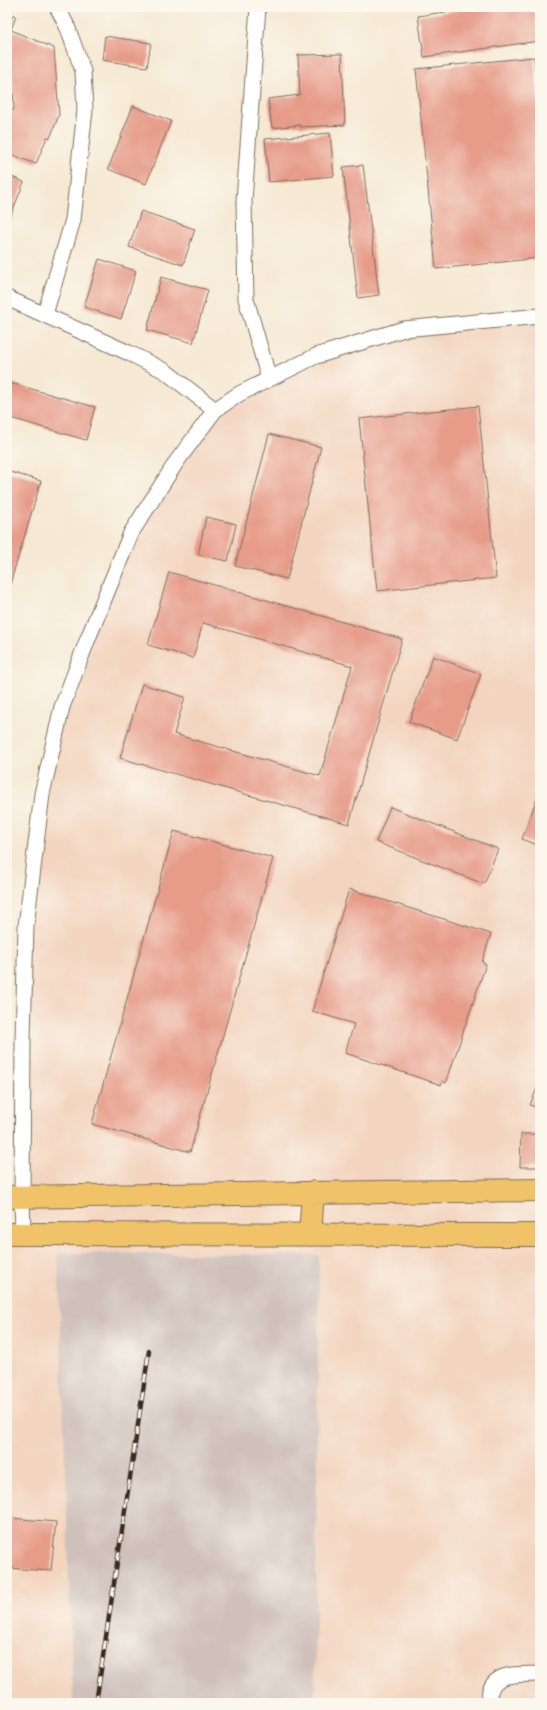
<svg xmlns="http://www.w3.org/2000/svg" width="547" height="1710" font-family="'Balsamiq Sans',sans-serif">
<style>
.built{fill:#f3d4bf}
.industrial{fill:#cfc0bb}
.building{fill:#e79c8a}
.lines{fill:none;stroke-linecap:round;stroke-linejoin:round}
.service-casing{stroke:#7c6d5e;stroke-width:17}
.primary-casing{stroke:#7c6d5e;stroke-width:24}
.service{stroke:#fff;stroke-width:15}
.primary{stroke:#f1c369;stroke-width:22}
.rail-casing{stroke:#3b2a1e;stroke-width:4.5}
.rail{stroke:#fbf7ec;stroke-width:3;stroke-dasharray:9;stroke-linecap:butt}
</style>
<rect width="100%" height="100%" fill="#fbf7ec"/>
<filter id="ink" filterUnits="userSpaceOnUse"><feTurbulence type="fractalNoise" baseFrequency=".025" numOctaves="2"/><feDisplacementMap in="SourceGraphic" scale="8" xChannelSelector="R" yChannelSelector="G"/><feConvolveMatrix kernelMatrix="1 2 1 2 8 2 1 2 1" color-interpolation-filters="sRGB"/></filter>
<filter id="wash" filterUnits="userSpaceOnUse"><feTurbulence type="fractalNoise" baseFrequency=".012" numOctaves="4" result="noise"/><feDisplacementMap in="SourceGraphic" scale="16" xChannelSelector="R" yChannelSelector="G"/><feGaussianBlur stdDeviation="0.9" result="paint"/><feColorMatrix in="noise" values="0 0 0 0 0 0 0 0 0 0 0 0 0 0 0 0 0 1.4 0 .05"/><feComposite in="paint" operator="in"/></filter>
<g filter="url(#wash)">
<rect width="100%" height="100%" fill="#f6e9d4"/>
<!-- built -->
<path class="built" d="M 540,316 L 540,1703 L 315,1703 L 319,1255 L 58,1253 L 73,1703 L 7,1703 L 7,1234 L 23,1234 L 26,926 L 62,707 L 131,533 L 177,461 L 239,394 L 404,329 Z"/>
<!-- industrial -->
<path class="industrial" d="M 58,1253 L 319,1255 L 315,1703 L 73,1703 Z"/>
<g id="blocks">
<!-- building -->
<path class="building" d="M 83,7 L 95,7 L 95,8 L 84,10 Z
M 480,7 L 534,7 L 539,41 L 424,57 L 418,16 Z
M 7,13 L 16,16 L 11,30 L 54,48 L 59,115 L 50,138 L 47,137 L 36,164 L 7,153 L 7,109 L 14,110 L 12,75 L 7,73 Z
M 105,36 L 151,43 L 147,67 L 102,60 Z
M 342,54 L 345,125 L 300,127 L 300,125 L 272,128 L 268,99 L 300,95 L 298,55 Z
M 534,57 L 540,114 L 540,258 L 436,269 L 416,69 Z
M 133,106 L 171,121 L 146,184 L 108,169 Z
M 330,133 L 334,176 L 269,182 L 265,139 Z
M 363,165 L 379,295 L 358,298 L 343,167 Z
M 7,175 L 24,182 L 7,225 Z
M 141,211 L 195,229 L 183,265 L 129,247 Z
M 99,259 L 136,271 L 121,319 L 84,307 Z
M 161,277 L 208,290 L 193,343 L 147,330 Z
M 7,382 L 95,407 L 86,440 L 7,417 Z
M 478,406 L 496,578 L 377,591 L 359,419 Z
M 269,434 L 321,447 L 287,579 L 235,566 Z
M 7,471 L 41,481 L 7,594 Z
M 206,517 L 236,524 L 228,561 L 198,555 Z
M 169,572 L 402,639 L 349,824 L 120,758 L 142,684 L 185,697 L 174,734 L 320,776 L 352,666 L 203,623 L 193,658 L 148,645 Z
M 433,656 L 481,674 L 457,739 L 409,722 Z
M 540,790 L 540,846 L 522,839 Z
M 390,807 L 498,849 L 484,884 L 376,842 Z
M 174,831 L 273,858 L 190,1152 L 92,1124 Z
M 349,889 L 491,934 L 482,962 L 486,964 L 446,1083 L 442,1081 L 441,1085 L 345,1053 L 354,1024 L 312,1011 Z
M 540,1081 L 540,1109 L 530,1105 Z
M 521,1134 L 540,1134 L 540,1167 L 520,1167 Z
M 11,1518 L 56,1522 L 51,1571 L 7,1568 Z"/>
</g>
</g>
<g filter="url(#ink)">
<use href="#blocks" fill-opacity="0" stroke="#7c6d5e" stroke-width="1"/>
<g class="lines">
<defs>
<path id="service" d="M 258,7 L 244,201 L 246,299 L 269,379
M 7,298 L 129,353 L 165,371 L 215,410
M 45,314 L 73,220 L 85,110 L 83,71 L 67,26 L 57,7
M 23,1234 L 22,1197 L 23,1039 L 26,926 L 42,794 L 62,707 L 87,641 L 131,533 L 177,461 L 215,410 L 239,394 L 316,356 L 404,329 L 540,316
M 489,1703 C 487,1670 517,1675 540,1674"/>
<path id="primary" d="M 7,1197 L 540,1190
M 7,1234 L 540,1235
M 310,1235 L 313,1192"/>
</defs>
<!-- service casing -->
<use href="#service" class="service-casing"/>
<!-- primary casing -->
<use href="#primary" class="primary-casing"/>
<!-- service -->
<use href="#service" class="service"/>
<!-- primary -->
<use href="#primary" class="primary"/>
<defs>
<path id="rail" d="M 96,1703 L 149,1351"/>
</defs>
<!-- rail casing -->
<use href="#rail" class="rail-casing"/>
<!-- rail -->
<use href="#rail" class="rail"/>
</g>
</g>
<!-- margin -->
<rect width="547" height="1710" fill="none" stroke="#fbf7ec" stroke-width="24"/>
</svg>
